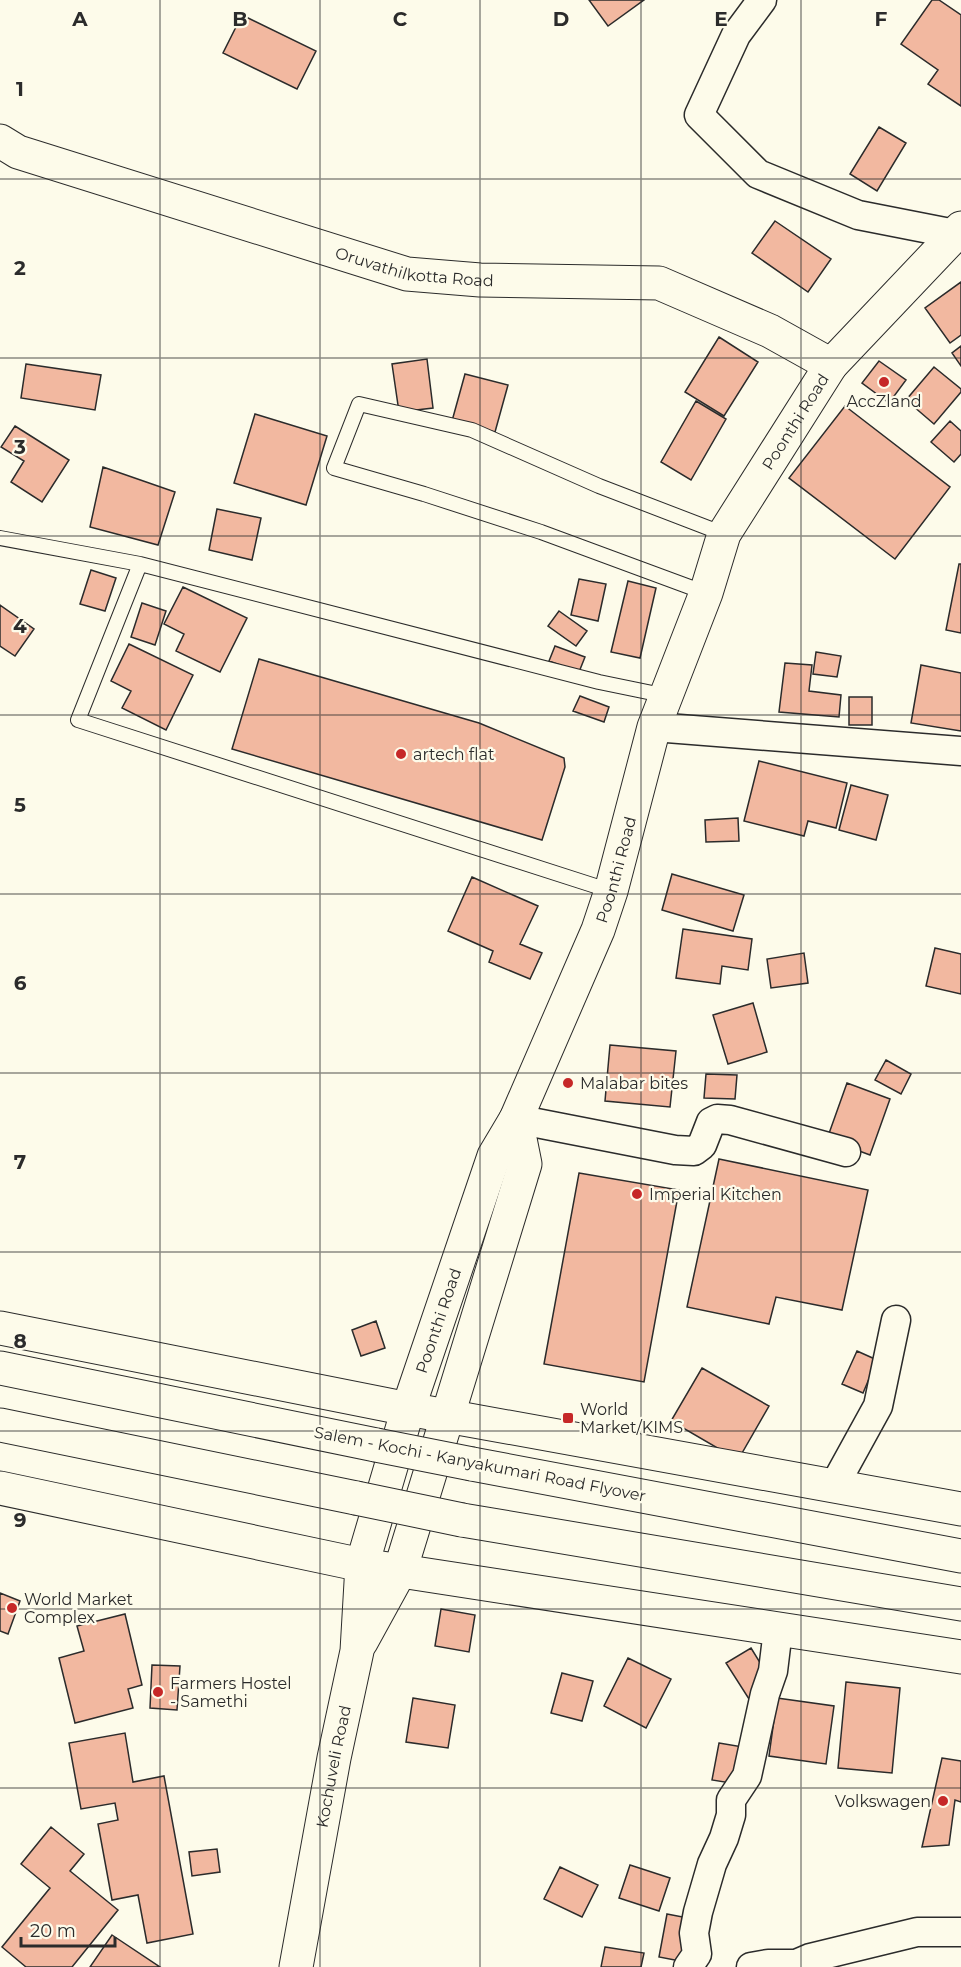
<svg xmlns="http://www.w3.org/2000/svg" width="961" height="1967" font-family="Montserrat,sans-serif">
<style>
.building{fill:#f2b8a0;stroke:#2b2b2b;stroke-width:1.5}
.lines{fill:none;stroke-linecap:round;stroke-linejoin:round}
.lane-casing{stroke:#2b2b2b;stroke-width:16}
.street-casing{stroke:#2b2b2b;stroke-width:31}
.secondary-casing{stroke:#2b2b2b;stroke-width:35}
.highway-casing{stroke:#2b2b2b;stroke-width:35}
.lane{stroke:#fdfbea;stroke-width:14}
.street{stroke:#fdfbea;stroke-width:28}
.secondary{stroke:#fdfbea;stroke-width:33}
.highway{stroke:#fdfbea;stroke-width:33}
.highway-bridge-casing{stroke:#2b2b2b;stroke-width:35;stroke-linecap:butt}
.highway-bridge{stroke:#fdfbea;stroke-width:33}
.grid{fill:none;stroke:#2b2b2b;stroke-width:1.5;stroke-opacity:0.55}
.poi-dot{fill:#c62828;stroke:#fdfbea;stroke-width:2}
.labels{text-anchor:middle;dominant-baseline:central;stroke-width:4.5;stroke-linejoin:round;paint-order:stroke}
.street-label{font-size:16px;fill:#2b2b2b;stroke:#fdfbea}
.poi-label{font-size:16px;fill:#2b2b2b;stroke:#fdfbea;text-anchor:start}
.grid-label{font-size:20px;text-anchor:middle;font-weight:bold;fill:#2b2b2b;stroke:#fdfbea;stroke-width:4.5;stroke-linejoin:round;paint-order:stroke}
</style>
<rect width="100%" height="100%" fill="#fdfbea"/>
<!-- building -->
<path class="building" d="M 589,0 L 644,0 L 608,26 Z
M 932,0 L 939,0 L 961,15 L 961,106 L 928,84 L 938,70 L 901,44 Z
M 242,15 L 316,51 L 297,89 L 223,53 Z
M 879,127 L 906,143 L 877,191 L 850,174 Z
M 775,221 L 831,259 L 808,292 L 752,253 Z
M 961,282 L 961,335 L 950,343 L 925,308 Z
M 719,337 L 758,362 L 724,416 L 685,392 Z
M 961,346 L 961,366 L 952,353 Z
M 427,359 L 433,408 L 399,412 L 392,364 Z
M 879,361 L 906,380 L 889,403 L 862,383 Z
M 26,364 L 101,375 L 95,410 L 21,398 Z
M 934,367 L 961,389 L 961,392 L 934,424 L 906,400 Z
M 465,374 L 508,385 L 495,432 L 452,421 Z
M 696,401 L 726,419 L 691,480 L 661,462 Z
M 845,406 L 950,487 L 895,559 L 789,478 Z
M 255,414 L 327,436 L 306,505 L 234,483 Z
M 950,421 L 961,431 L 961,454 L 954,462 L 931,442 Z
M 15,426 L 69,460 L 42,502 L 11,482 L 24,461 L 1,447 Z
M 103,467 L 175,492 L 158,545 L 90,527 Z
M 217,509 L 261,518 L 252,560 L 209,550 Z
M 959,564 L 961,564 L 961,633 L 946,630 Z
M 91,570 L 116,578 L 105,611 L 80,604 Z
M 579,579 L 606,584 L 598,621 L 571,615 Z
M 628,581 L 656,588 L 640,658 L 611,652 Z
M 183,587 L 247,618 L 220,672 L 176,651 L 184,634 L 164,624 Z
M 142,603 L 166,611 L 155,645 L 131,637 Z
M 0,605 L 34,629 L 15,656 L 0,646 Z
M 559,611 L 587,631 L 576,646 L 548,626 Z
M 129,644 L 193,675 L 166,730 L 122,708 L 131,691 L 111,681 Z
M 555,646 L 585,657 L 579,672 L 549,661 Z
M 816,652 L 841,656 L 837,677 L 813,674 Z
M 259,659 L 479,723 L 564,758 L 565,767 L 542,840 L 232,749 Z
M 785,663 L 812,665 L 809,691 L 841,695 L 839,717 L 779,712 Z
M 921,665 L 961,673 L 961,731 L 911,723 Z
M 580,696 L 609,707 L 604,722 L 573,711 Z
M 849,697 L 872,697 L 872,725 L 849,725 Z
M 759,761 L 847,783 L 836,828 L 808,821 L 804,836 L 744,821 Z
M 851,785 L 888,795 L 876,840 L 839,830 Z
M 738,818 L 739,841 L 706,842 L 705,820 Z
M 672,874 L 744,895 L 733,931 L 662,910 Z
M 472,877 L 538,906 L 520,944 L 542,953 L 530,979 L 489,962 L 493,951 L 448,931 Z
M 683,929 L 752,939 L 748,970 L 722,966 L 720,984 L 676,978 Z
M 935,948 L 961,954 L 961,994 L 926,986 Z
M 804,953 L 808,983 L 771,988 L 767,959 Z
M 753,1003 L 767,1052 L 728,1064 L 713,1015 Z
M 610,1045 L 676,1051 L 670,1107 L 605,1101 Z
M 886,1060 L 911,1074 L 901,1094 L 875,1080 Z
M 706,1074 L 737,1075 L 735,1099 L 704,1098 Z
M 847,1083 L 890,1099 L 870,1155 L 827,1139 Z
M 719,1159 L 868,1190 L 842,1310 L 776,1297 L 769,1324 L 687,1307 Z
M 579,1173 L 679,1190 L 644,1382 L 544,1364 Z
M 376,1321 L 385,1348 L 361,1356 L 352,1330 Z
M 857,1351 L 877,1360 L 863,1393 L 842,1384 Z
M 702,1368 L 769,1406 L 738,1460 L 671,1421 Z
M 0,1593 L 20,1601 L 8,1634 L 0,1631 Z
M 441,1609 L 475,1615 L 469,1652 L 435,1646 Z
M 125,1614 L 142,1685 L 128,1689 L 133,1708 L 75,1723 L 59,1658 L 84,1651 L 77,1626 Z
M 751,1648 L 780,1695 L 756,1710 L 726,1663 Z
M 628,1658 L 671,1679 L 646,1728 L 604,1706 Z
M 152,1665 L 180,1666 L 177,1710 L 150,1708 Z
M 562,1673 L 593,1681 L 582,1721 L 551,1713 Z
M 846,1682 L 900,1688 L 892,1773 L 838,1768 Z
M 413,1698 L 455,1705 L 448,1748 L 406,1742 Z
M 777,1698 L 834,1706 L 826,1764 L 769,1756 Z
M 125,1733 L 133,1782 L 164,1776 L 193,1934 L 147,1943 L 138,1895 L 112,1900 L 98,1824 L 118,1820 L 115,1803 L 81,1809 L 69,1743 Z
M 719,1743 L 755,1749 L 749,1786 L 712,1780 Z
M 942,1758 L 961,1761 L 961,1802 L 955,1800 L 949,1845 L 922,1847 Z
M 51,1827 L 84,1854 L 70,1871 L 118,1910 L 72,1967 L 26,1967 L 2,1947 L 50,1888 L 21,1864 Z
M 217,1849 L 220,1872 L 192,1876 L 189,1852 Z
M 630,1865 L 670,1878 L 659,1911 L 619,1898 Z
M 560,1867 L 598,1885 L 582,1917 L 544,1899 Z
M 667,1914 L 709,1922 L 701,1965 L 659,1957 Z
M 112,1935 L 160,1967 L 90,1967 Z
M 605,1947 L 644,1953 L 641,1967 L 601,1967 Z"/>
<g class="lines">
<defs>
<path id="lane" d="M 0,538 L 140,564 L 599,682 L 667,696
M 140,564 L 78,720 L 611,891
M 706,593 L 541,532 L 424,494 L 334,468 L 359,404 L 472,430 L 599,486 L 724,534"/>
<path id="street" d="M 762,0 L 736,35 L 699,115 L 758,174 L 858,215 L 955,234 L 961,238
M 654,727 L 961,751
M 516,1119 L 675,1150 L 694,1151 L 702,1145 L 711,1122 L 717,1119 L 730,1120 L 846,1152
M 834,1486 L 878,1406 L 896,1320
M 688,1967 L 697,1954 L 694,1933 L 698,1912 L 712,1864 L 724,1838 L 731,1815 L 731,1800 L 747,1776 L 765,1694 L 773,1671 L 777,1638 L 781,1629
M 751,1967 L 768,1964 L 796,1964 L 810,1958 L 917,1932 L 961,1932"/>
<g id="secondary">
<path id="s1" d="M 0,141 L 18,152 L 407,274 L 480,280 L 659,283 L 770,331 L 831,365"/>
<path d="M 0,1328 L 408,1409 L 961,1509"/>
<path d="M 0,1488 L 362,1565 L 961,1657"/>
<path d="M 361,1642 L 400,1571 L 525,1164 L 516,1119"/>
<path id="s2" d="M 296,1967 L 334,1758 L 357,1651 L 362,1565 L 408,1409 L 494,1156 L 516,1119 L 598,930 L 611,891 L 654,727 L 706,593 L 724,534 L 831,365 L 961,228"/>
</g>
<path id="highway" d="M 0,1368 L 376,1445
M 0,1425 L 356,1498
M 472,1464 L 961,1556
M 462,1520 L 961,1604"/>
</defs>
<!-- lane casing -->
<use href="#lane" class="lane-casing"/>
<!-- street casing -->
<use href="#street" class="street-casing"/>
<!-- secondary casing -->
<use href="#secondary" class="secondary-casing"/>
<!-- highway casing -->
<use href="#highway" class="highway-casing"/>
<!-- lane -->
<use href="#lane" class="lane"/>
<!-- street -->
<use href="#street" class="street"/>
<!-- secondary -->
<use href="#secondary" class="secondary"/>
<!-- highway -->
<use href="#highway" class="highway"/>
<defs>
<path id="highway-bridge" d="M 376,1445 L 472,1464
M 356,1498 L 462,1520"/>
</defs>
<!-- highway-bridge casing -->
<use href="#highway-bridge" class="highway-bridge-casing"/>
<!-- highway-bridge -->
<use href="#highway-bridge" class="highway-bridge"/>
</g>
<!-- grid -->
<path class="grid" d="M 160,0 L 160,1967M 320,0 L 320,1967M 480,0 L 480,1967M 641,0 L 641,1967M 801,0 L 801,1967M 0,179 L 961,179M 0,358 L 961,358M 0,536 L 961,536M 0,715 L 961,715M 0,894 L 961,894M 0,1073 L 961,1073M 0,1252 L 961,1252M 0,1431 L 961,1431M 0,1609 L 961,1609M 0,1788 L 961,1788"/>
<!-- markers -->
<g class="poi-dot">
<circle cx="884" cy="382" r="6"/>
<circle cx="401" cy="754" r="6"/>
<circle cx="568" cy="1083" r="6"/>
<circle cx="637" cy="1194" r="6"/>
<rect x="562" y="1412" width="12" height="12" rx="3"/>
<circle cx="12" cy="1608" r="6"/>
<circle cx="158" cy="1692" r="6"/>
<circle cx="943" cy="1801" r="6"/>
</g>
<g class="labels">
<!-- street labels -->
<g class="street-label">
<text stroke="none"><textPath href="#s1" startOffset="435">Oruvathilkotta Road</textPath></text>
<text stroke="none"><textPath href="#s2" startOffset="1636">Poonthi Road</textPath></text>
<text stroke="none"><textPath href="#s2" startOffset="1150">Poonthi Road</textPath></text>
<text stroke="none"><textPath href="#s2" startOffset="664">Poonthi Road</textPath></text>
<text transform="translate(480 1464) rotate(11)">Salem - Kochi - Kanyakumari Road Flyover</text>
<text stroke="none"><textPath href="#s2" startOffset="204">Kochuveli Road</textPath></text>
</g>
<!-- poi labels -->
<g class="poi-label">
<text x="884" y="401" text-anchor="middle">AccZland</text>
<text x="413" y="754">artech flat</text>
<text x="580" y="1083">Malabar bites</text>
<text x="649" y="1194">Imperial Kitchen</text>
<text x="580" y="1409">World<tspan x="580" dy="18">Market/KIMS</tspan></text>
<text x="24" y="1599">World Market<tspan x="24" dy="18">Complex</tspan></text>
<text x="170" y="1683">Farmers Hostel<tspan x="170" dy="18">- Samethi</tspan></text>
<text x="931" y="1801" text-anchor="end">Volkswagen</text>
</g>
</g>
<g class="grid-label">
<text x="80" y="26">A</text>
<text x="240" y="26">B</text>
<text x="400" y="26">C</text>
<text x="561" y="26">D</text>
<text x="721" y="26">E</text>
<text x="881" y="26">F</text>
<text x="20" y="96">1</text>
<text x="20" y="275">2</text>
<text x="20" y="454">3</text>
<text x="20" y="633">4</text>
<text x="20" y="812">5</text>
<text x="20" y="990">6</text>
<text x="20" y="1169">7</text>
<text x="20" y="1348">8</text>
<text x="20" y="1527">9</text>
</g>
<!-- scale -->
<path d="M21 1937v9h94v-9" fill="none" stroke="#2b2b2b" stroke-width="3"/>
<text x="30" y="1937" font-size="18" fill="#2b2b2b" stroke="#fdfbea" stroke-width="4.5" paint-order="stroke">20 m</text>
</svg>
